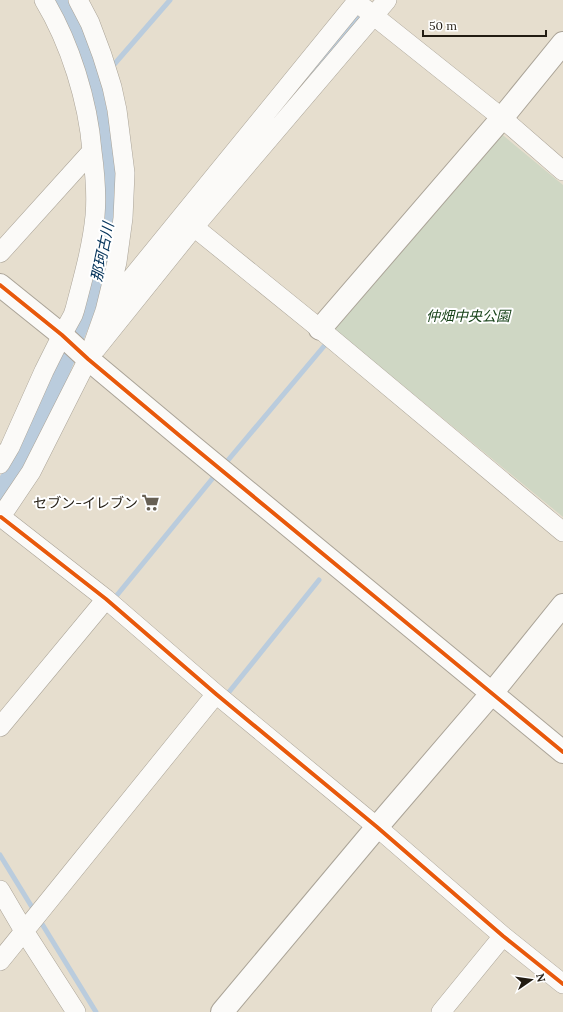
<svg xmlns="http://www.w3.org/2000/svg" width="563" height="1012" font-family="Lora,'Noto Sans JP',serif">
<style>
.green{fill:#cfd7c4}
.water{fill:#baccdd}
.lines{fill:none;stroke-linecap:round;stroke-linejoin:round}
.stream{stroke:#baccdd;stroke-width:5}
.minor-casing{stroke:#aaa397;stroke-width:20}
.tertiary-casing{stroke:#aaa397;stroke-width:24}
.minor{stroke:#fbfaf8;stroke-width:19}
.tertiary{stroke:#fbfaf8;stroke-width:22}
.cycleway-casing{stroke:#fff;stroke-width:6}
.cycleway{stroke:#e8590c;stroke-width:4}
.labels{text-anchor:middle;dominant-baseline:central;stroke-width:4;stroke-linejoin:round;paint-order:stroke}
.park-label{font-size:14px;font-style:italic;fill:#174218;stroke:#fff}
.poi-label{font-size:14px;fill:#221c12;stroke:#fff;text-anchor:end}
.water-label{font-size:15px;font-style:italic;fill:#033259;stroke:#fff}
</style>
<rect width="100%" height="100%" fill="#e6dece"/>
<!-- green -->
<path class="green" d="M 499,132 L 563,185 L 563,517 L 333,328 Z"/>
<!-- water -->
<path class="water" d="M 49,0 L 73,0 L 97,57 L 119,173 L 113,260 L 93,317 L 49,423 L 41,440 L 0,505 L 0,476 L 14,454 L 79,313 L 99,176 Z"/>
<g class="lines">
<!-- stream -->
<path class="stream" d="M 111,68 L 170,0
M 284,107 L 363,12
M 224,465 L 325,345
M 113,600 L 217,473
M 225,697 L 319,580
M 0,855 L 35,912
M 39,919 L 96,1012"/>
<defs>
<path id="minor" d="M 364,8 L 502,118 L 563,171
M 180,219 L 194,227 L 320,329 L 563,532
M 0,253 L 92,151 C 88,101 70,43 44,0
M 108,307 L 358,0
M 96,349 L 194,227 L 387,0
M 0,464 L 10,447 L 44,371 L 62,335 L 73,315 L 75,309 C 83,278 92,247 95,216 C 97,194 95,173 92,151
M 1,517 L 106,599 L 216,694 L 377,827 L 503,936 L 563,984
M 0,518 L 31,472 L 88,359 L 105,311 L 117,262 L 123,218 L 125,173 L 117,110 L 112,87 L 102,55 L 90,23 L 78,0
M 0,727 L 106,599
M 0,890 L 24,931 L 76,1012
M 0,961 L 216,694
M 441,1012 L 503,936"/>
<path id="tertiary" d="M 0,285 L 62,335 L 88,359 L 180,436 L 563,752
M 320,329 L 502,118 L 563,43
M 222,1012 L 377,827 L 492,693 L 563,605"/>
</defs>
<!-- minor casing -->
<use href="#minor" class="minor-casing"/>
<!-- tertiary casing -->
<use href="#tertiary" class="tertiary-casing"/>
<!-- minor -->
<use href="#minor" class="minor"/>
<!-- tertiary -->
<use href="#tertiary" class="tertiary"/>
<defs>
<path id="cycleway" d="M 0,285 L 62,335 L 88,359 L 180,436 L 563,752
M 1,517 L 106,599 L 216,694 L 377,827 L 503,936 L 563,984"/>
</defs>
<!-- cycleway casing -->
<use href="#cycleway" class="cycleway-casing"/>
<!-- cycleway -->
<use href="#cycleway" class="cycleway"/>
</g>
<!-- icons -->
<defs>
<symbol id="supermarket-bare" viewBox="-9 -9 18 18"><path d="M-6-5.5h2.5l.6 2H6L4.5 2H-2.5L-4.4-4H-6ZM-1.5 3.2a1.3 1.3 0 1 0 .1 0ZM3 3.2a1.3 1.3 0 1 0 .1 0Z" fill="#676054" stroke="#fff" stroke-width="2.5" paint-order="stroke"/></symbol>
</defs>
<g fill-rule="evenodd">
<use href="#supermarket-bare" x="138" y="490" width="25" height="25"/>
</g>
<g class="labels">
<!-- park labels -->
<g class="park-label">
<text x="468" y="316">仲畑中央公園</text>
</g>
<!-- poi labels -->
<g class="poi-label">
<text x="138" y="503">セブン-イレブン</text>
</g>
<!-- water labels -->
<g class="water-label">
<text transform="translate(102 252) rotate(-78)">那珂古川</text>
</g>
</g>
<!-- north arrow -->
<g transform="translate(531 980) rotate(77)" stroke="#ffffff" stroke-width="3" paint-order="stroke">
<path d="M0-3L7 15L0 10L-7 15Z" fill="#221c12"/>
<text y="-6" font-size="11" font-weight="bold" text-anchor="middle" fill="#221c12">N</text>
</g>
<!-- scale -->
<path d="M423 30v6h123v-6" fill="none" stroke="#221c12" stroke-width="2"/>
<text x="429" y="30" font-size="12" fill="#221c12" stroke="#ffffff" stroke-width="3" paint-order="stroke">50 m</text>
</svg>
